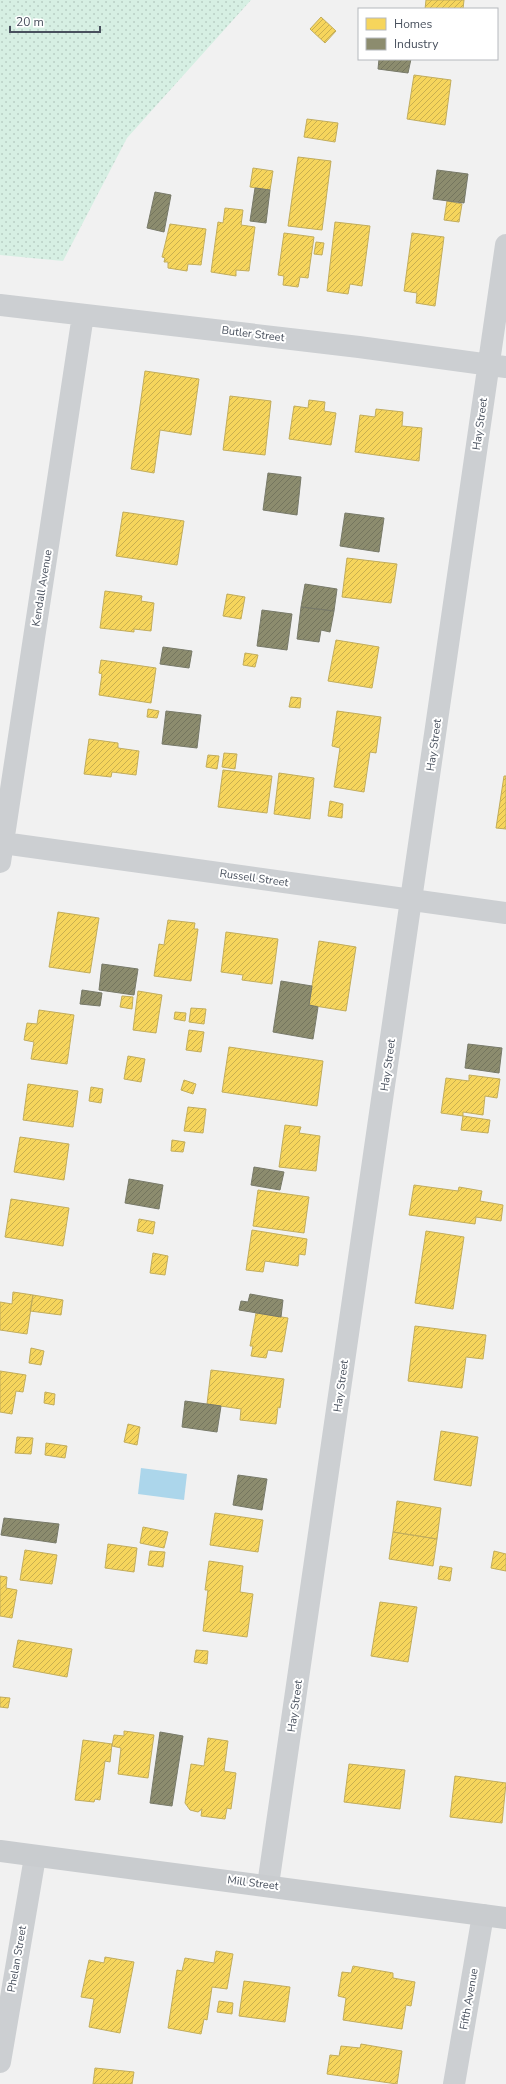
<svg xmlns="http://www.w3.org/2000/svg" width="506" height="2084" font-family="'Nunito Sans',sans-serif">
<style>
.park{fill:url(#park-dots)}
.water{fill:#acd6eb}
.homes{fill:url(#homes-hatch);stroke:#c2ad5c}
.industry{fill:url(#industry-hatch);stroke:#787a69}
.lines{fill:none;stroke-linecap:round;stroke-linejoin:round}
.minor{stroke:#cccfd2;stroke-width:22}
.major{stroke:#c9cccf;stroke-width:22}
.labels{text-anchor:middle;dominant-baseline:central;stroke-width:4;stroke-linejoin:round;paint-order:stroke}
.street-label{font-size:11px;fill:#48505d;stroke:#fff}
</style>
<defs>
<pattern id="park-dots" width="8" height="8" patternUnits="userSpaceOnUse"><rect width="8" height="8" fill="#d6efe3"/><path d="M2 2h.1M6 6h.1" fill="none" stroke="#b9cfc5" stroke-width="1.8" stroke-linecap="round"/></pattern>
<pattern id="homes-hatch" width="6" height="6" patternUnits="userSpaceOnUse"><rect width="6" height="6" fill="#f6d55c"/><path d="M-1 1l2-2M0 6l6-6M5 7l2-2" fill="none" stroke="#c9af4f"/></pattern>
<pattern id="industry-hatch" width="6" height="6" patternUnits="userSpaceOnUse"><rect width="6" height="6" fill="#8c8c6e"/><path d="M-1 1l2-2M0 6l6-6M5 7l2-2" fill="none" stroke="#74755e"/></pattern>
</defs>
<rect width="100%" height="100%" fill="#f1f1f1"/>
<!-- park -->
<path class="park" d="M 0,0 L 251,0 L 127,138 L 63,261 L 0,255 Z"/>
<!-- water -->
<path class="water" d="M 141,1468 L 187,1474 L 184,1500 L 138,1494 Z"/>
<!-- homes -->
<path class="homes" d="M 426,0 L 464,0 L 463,9 L 425,9 Z
M 321,17 L 336,31 L 325,43 L 310,29 Z
M 414,75 L 451,80 L 445,125 L 407,119 Z
M 307,119 L 338,123 L 335,142 L 304,137 Z
M 298,157 L 331,161 L 322,230 L 288,226 Z
M 253,168 L 273,171 L 270,190 L 250,187 Z
M 447,201 L 462,204 L 459,222 L 444,220 Z
M 225,208 L 243,210 L 241,225 L 255,227 L 249,271 L 236,270 L 236,276 L 211,272 L 218,222 L 223,223 Z
M 335,222 L 370,226 L 362,286 L 350,284 L 348,294 L 327,291 Z
M 170,224 L 206,229 L 201,265 L 188,264 L 187,271 L 168,268 L 168,262 L 164,262 L 165,258 L 162,257 Z
M 284,233 L 314,237 L 308,278 L 300,277 L 298,287 L 283,285 L 284,276 L 278,275 Z
M 412,233 L 444,237 L 435,306 L 416,303 L 417,293 L 404,291 Z
M 316,242 L 324,243 L 322,255 L 314,254 Z
M 145,371 L 199,379 L 191,435 L 160,430 L 154,473 L 131,469 Z
M 230,396 L 271,401 L 265,455 L 223,450 Z
M 309,400 L 325,402 L 324,411 L 336,413 L 331,445 L 289,439 L 294,406 L 308,408 Z
M 376,409 L 403,412 L 402,426 L 422,428 L 419,461 L 355,452 L 360,415 L 375,417 Z
M 123,512 L 184,521 L 177,565 L 116,556 Z
M 347,558 L 397,564 L 391,603 L 342,597 Z
M 105,591 L 142,596 L 141,601 L 154,603 L 151,631 L 134,629 L 134,632 L 100,628 Z
M 227,594 L 245,597 L 241,619 L 223,616 Z
M 336,640 L 379,647 L 372,688 L 328,681 Z
M 245,653 L 258,655 L 255,667 L 243,665 Z
M 101,660 L 156,668 L 151,703 L 99,695 L 102,674 L 99,673 Z
M 291,697 L 301,698 L 300,708 L 289,707 Z
M 148,709 L 159,711 L 157,718 L 147,717 Z
M 337,711 L 381,717 L 376,753 L 370,752 L 364,792 L 334,787 L 340,748 L 332,746 Z
M 89,739 L 118,743 L 118,748 L 139,751 L 136,775 L 112,772 L 111,777 L 84,774 Z
M 224,753 L 237,754 L 235,769 L 222,767 Z
M 208,755 L 219,756 L 217,769 L 206,767 Z
M 223,770 L 272,776 L 267,813 L 218,807 Z
M 279,773 L 314,778 L 310,819 L 274,814 Z
M 504,776 L 506,776 L 506,829 L 496,828 Z
M 330,801 L 343,804 L 342,818 L 328,816 Z
M 58,912 L 99,918 L 90,973 L 49,967 Z
M 168,920 L 195,923 L 194,929 L 198,929 L 191,981 L 154,976 L 159,944 L 164,945 Z
M 226,932 L 278,939 L 272,984 L 242,980 L 243,975 L 221,972 Z
M 319,941 L 356,947 L 346,1011 L 309,1005 Z
M 138,991 L 162,995 L 156,1033 L 133,1030 Z
M 122,996 L 133,997 L 132,1009 L 120,1007 Z
M 191,1008 L 206,1009 L 204,1024 L 189,1022 Z
M 39,1010 L 74,1015 L 67,1064 L 31,1059 L 34,1042 L 24,1040 L 27,1023 L 37,1024 Z
M 175,1012 L 186,1013 L 185,1021 L 174,1019 Z
M 189,1030 L 204,1032 L 201,1052 L 186,1050 Z
M 229,1047 L 323,1061 L 317,1106 L 222,1092 Z
M 128,1056 L 145,1059 L 141,1082 L 124,1079 Z
M 469,1075 L 500,1079 L 497,1098 L 485,1096 L 483,1115 L 463,1112 L 463,1116 L 441,1113 L 446,1078 L 469,1081 Z
M 184,1080 L 196,1084 L 193,1094 L 181,1090 Z
M 28,1084 L 78,1091 L 73,1127 L 23,1120 Z
M 91,1087 L 103,1089 L 101,1103 L 89,1101 Z
M 188,1107 L 206,1109 L 203,1133 L 184,1131 Z
M 463,1116 L 490,1120 L 488,1133 L 461,1130 Z
M 285,1125 L 301,1127 L 299,1133 L 320,1136 L 316,1171 L 279,1167 Z
M 20,1137 L 69,1144 L 64,1180 L 14,1172 Z
M 172,1140 L 185,1142 L 183,1152 L 171,1151 Z
M 414,1185 L 458,1191 L 459,1187 L 482,1191 L 480,1201 L 503,1205 L 501,1221 L 476,1217 L 475,1224 L 409,1215 Z
M 258,1190 L 309,1197 L 304,1233 L 253,1226 Z
M 11,1199 L 69,1208 L 63,1246 L 5,1237 Z
M 139,1219 L 155,1222 L 153,1234 L 137,1231 Z
M 252,1230 L 307,1239 L 305,1255 L 299,1254 L 298,1266 L 265,1261 L 263,1272 L 246,1270 Z
M 426,1231 L 464,1237 L 453,1309 L 415,1303 Z
M 153,1253 L 168,1256 L 165,1275 L 150,1273 Z
M 13,1292 L 33,1295 L 27,1334 L 0,1330 L 0,1302 L 12,1304 Z
M 33,1295 L 63,1300 L 61,1315 L 30,1311 Z
M 256,1313 L 288,1318 L 282,1352 L 268,1350 L 266,1358 L 251,1356 L 253,1346 L 250,1346 Z
M 415,1326 L 486,1335 L 483,1359 L 466,1357 L 462,1388 L 408,1381 Z
M 31,1348 L 44,1351 L 41,1365 L 29,1363 Z
M 211,1370 L 284,1379 L 280,1408 L 278,1407 L 276,1424 L 240,1420 L 241,1409 L 207,1404 Z
M 0,1371 L 26,1375 L 23,1392 L 16,1391 L 12,1414 L 0,1412 Z
M 45,1392 L 55,1394 L 54,1405 L 44,1403 Z
M 128,1424 L 140,1427 L 137,1445 L 124,1442 Z
M 441,1431 L 478,1437 L 471,1486 L 434,1480 Z
M 17,1437 L 33,1438 L 31,1454 L 15,1453 Z
M 46,1443 L 67,1446 L 65,1458 L 45,1455 Z
M 397,1501 L 441,1508 L 437,1539 L 393,1532 Z
M 215,1513 L 263,1520 L 258,1552 L 210,1545 Z
M 143,1527 L 168,1532 L 164,1548 L 140,1543 Z
M 393,1532 L 437,1539 L 433,1566 L 389,1559 Z
M 108,1544 L 137,1548 L 134,1572 L 105,1568 Z
M 25,1550 L 57,1555 L 52,1584 L 20,1580 Z
M 150,1551 L 165,1552 L 163,1567 L 148,1565 Z
M 494,1551 L 506,1554 L 506,1571 L 491,1568 Z
M 209,1561 L 243,1566 L 240,1592 L 253,1594 L 247,1637 L 203,1631 L 208,1590 L 205,1590 Z
M 440,1566 L 452,1568 L 450,1581 L 438,1579 Z
M 0,1576 L 7,1577 L 6,1588 L 17,1590 L 12,1618 L 0,1616 Z
M 380,1602 L 417,1607 L 408,1662 L 371,1656 Z
M 18,1640 L 72,1649 L 67,1677 L 13,1667 Z
M 196,1650 L 208,1651 L 207,1664 L 194,1662 Z
M 0,1697 L 10,1698 L 8,1708 L 0,1707 Z
M 124,1731 L 154,1735 L 148,1778 L 118,1774 L 121,1748 L 112,1746 L 114,1735 L 124,1736 Z
M 208,1738 L 228,1741 L 224,1771 L 236,1773 L 231,1809 L 227,1808 L 225,1819 L 201,1816 L 202,1809 L 198,1812 L 190,1810 L 185,1803 L 191,1764 L 204,1766 Z
M 83,1740 L 112,1744 L 110,1762 L 105,1761 L 100,1800 L 95,1799 L 94,1802 L 75,1800 Z
M 349,1764 L 405,1770 L 400,1809 L 344,1802 Z
M 455,1776 L 506,1783 L 502,1823 L 450,1817 Z
M 216,1951 L 233,1954 L 227,1989 L 212,1987 L 207,2020 L 204,2019 L 201,2034 L 168,2028 L 177,1970 L 182,1971 L 185,1958 L 214,1963 Z
M 105,1957 L 134,1962 L 120,2033 L 89,2027 L 94,1999 L 81,1997 L 89,1960 L 104,1963 Z
M 353,1966 L 393,1973 L 393,1978 L 415,1982 L 411,2006 L 406,2005 L 402,2029 L 343,2020 L 346,1998 L 338,1996 L 342,1972 L 351,1973 Z
M 244,1981 L 290,1987 L 285,2022 L 239,2016 Z
M 219,2001 L 233,2003 L 232,2014 L 217,2012 Z
M 361,2044 L 402,2051 L 397,2084 L 327,2074 L 330,2055 L 339,2056 L 341,2046 L 360,2048 Z
M 95,2068 L 134,2072 L 132,2084 L 93,2084 Z"/>
<!-- industry -->
<path class="industry" d="M 379,59 L 411,59 L 408,73 L 378,69 Z
M 437,170 L 468,174 L 464,203 L 433,199 Z
M 255,188 L 270,190 L 266,223 L 250,221 Z
M 155,192 L 171,195 L 164,232 L 147,228 Z
M 268,473 L 301,477 L 297,515 L 263,510 Z
M 345,513 L 384,518 L 379,552 L 340,546 Z
M 305,584 L 337,589 L 334,611 L 301,607 Z
M 301,607 L 334,611 L 330,632 L 321,630 L 319,642 L 297,639 Z
M 262,610 L 292,614 L 287,650 L 257,646 Z
M 163,647 L 192,651 L 189,668 L 160,664 Z
M 166,711 L 201,715 L 197,748 L 162,744 Z
M 102,964 L 138,969 L 134,995 L 99,990 Z
M 281,981 L 312,986 L 309,1005 L 318,1007 L 313,1039 L 273,1032 Z
M 82,990 L 102,993 L 100,1006 L 80,1004 Z
M 468,1044 L 502,1048 L 499,1073 L 465,1068 Z
M 254,1167 L 284,1172 L 280,1190 L 251,1185 Z
M 129,1179 L 163,1185 L 159,1209 L 125,1203 Z
M 250,1294 L 283,1300 L 281,1317 L 239,1310 L 241,1301 L 248,1302 Z
M 185,1401 L 221,1406 L 217,1432 L 182,1427 Z
M 238,1475 L 267,1479 L 262,1510 L 233,1505 Z
M 4,1518 L 59,1524 L 56,1543 L 1,1535 Z
M 160,1732 L 183,1736 L 172,1806 L 150,1803 Z"/>
<g class="lines">
<!-- minor -->
<path class="minor" d="M 0,305 L 359,347 L 506,367
M 3,843 L 506,913
M 0,862 L 83,315
M 268,1885 L 506,245
M 0,2062 L 35,1857
M 454,2084 L 483,1915"/>
<!-- major -->
<path class="major" d="M 0,1851 L 506,1918"/>
</g>
<g class="labels">
<!-- street labels -->
<g class="street-label">
<text transform="translate(253 334) rotate(7)">Butler Street</text>
<text transform="translate(480 424) rotate(-82)">Hay Street</text>
<text transform="translate(42 588) rotate(-81)">Kendall Avenue</text>
<text transform="translate(434 745) rotate(-82)">Hay Street</text>
<text transform="translate(254 878) rotate(8)">Russell Street</text>
<text transform="translate(388 1065) rotate(-82)">Hay Street</text>
<text transform="translate(341 1386) rotate(-82)">Hay Street</text>
<text transform="translate(295 1706) rotate(-82)">Hay Street</text>
<text transform="translate(253 1883) rotate(7)">Mill Street</text>
<text transform="translate(17 1959) rotate(-80)">Phelan Street</text>
<text transform="translate(469 1999) rotate(-80)">Fifth Avenue</text>
</g>
</g>
<!-- legend -->
<rect x="358" y="8" width="140" height="52" fill="#ffffff" stroke="#b6b9be"/>
<rect x="366" y="18" width="20" height="12" fill="#f6d55c" stroke="#b6b9be"/>
<text x="394" y="28" font-size="12" fill="#48505d">Homes</text>
<rect x="366" y="38" width="20" height="12" fill="#8c8c6e" stroke="#b6b9be"/>
<text x="394" y="48" font-size="12" fill="#48505d">Industry</text>
<!-- scale -->
<path d="M10 26v6h90v-6" fill="none" stroke="#48505d" stroke-width="2"/>
<text x="16" y="26" font-size="12" fill="#48505d" stroke="#ffffff" stroke-width="3" paint-order="stroke">20 m</text>
</svg>
